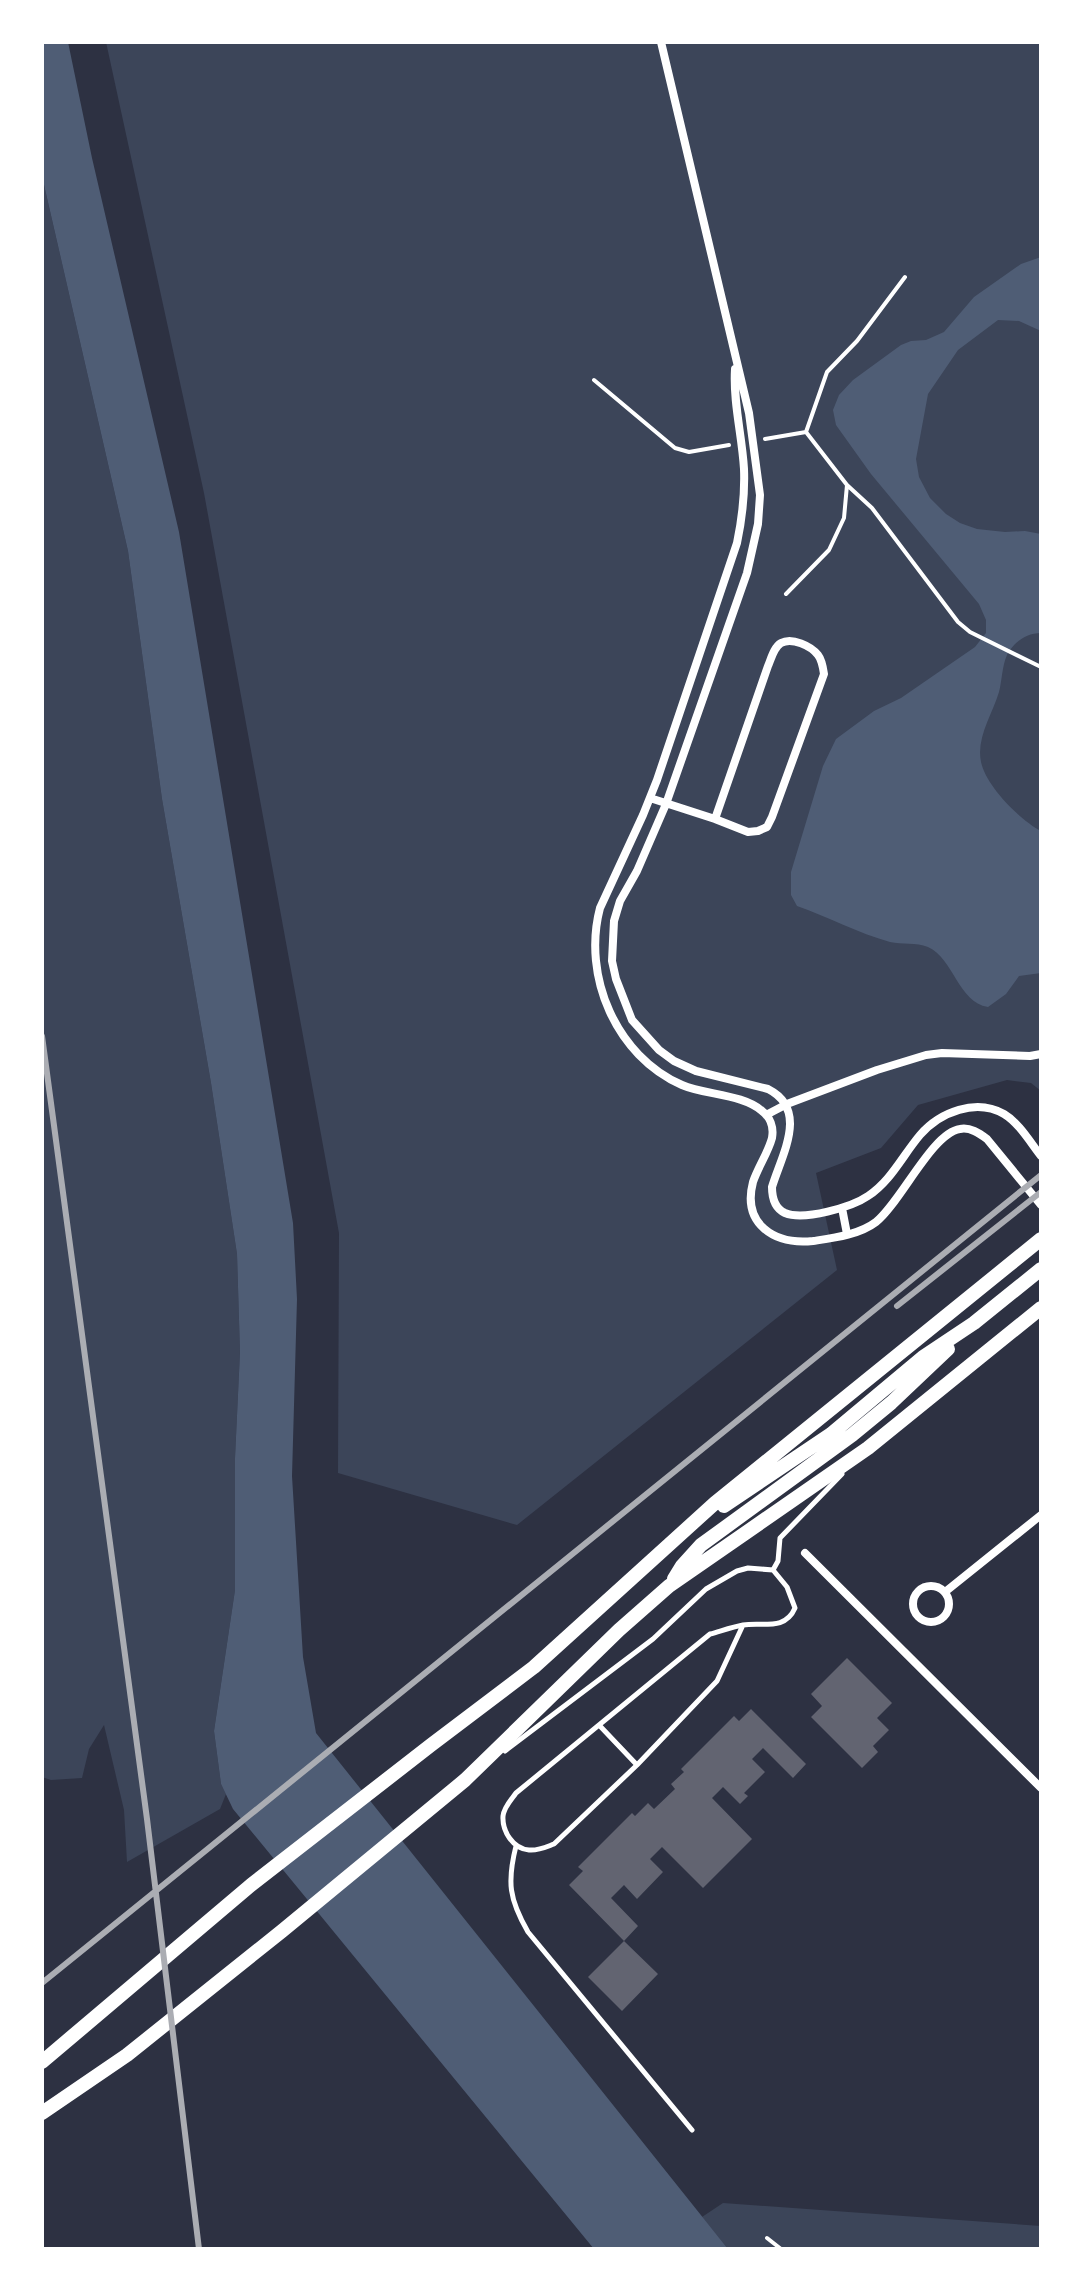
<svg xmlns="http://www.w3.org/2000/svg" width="1083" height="2291" font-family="Mulish,sans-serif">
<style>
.green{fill:#3c4559}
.water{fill:#4f5d75}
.building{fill:#626471}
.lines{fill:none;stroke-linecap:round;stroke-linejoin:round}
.path{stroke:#fff;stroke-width:4}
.service{stroke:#fff;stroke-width:5}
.minor{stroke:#fff;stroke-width:8}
.secondary{stroke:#fff;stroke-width:14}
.rail{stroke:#abadb3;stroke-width:6}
</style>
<rect width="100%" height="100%" fill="#2d3142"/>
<!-- green -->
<path class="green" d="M 106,42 L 1041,42 L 1041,1091 L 1031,1083 L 1007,1080 L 918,1105 L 881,1148 L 816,1173 L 837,1270 L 517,1525 L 338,1473 L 339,1233 L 204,493 Z
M 42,176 L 128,551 L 162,799 L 211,1083 L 237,1254 L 240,1352 L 235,1458 L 235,1590 L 214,1731 L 221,1784 L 226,1794 L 220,1809 L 127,1862 L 124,1810 L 104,1725 L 89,1749 L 82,1778 L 51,1780 L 42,1777 Z
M 723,2203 L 1041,2226 L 1041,2249 L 728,2249 L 702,2217 Z"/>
<!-- water -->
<path class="water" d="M 42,42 L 68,42 L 92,158 L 179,532 L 293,1223 L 297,1299 L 292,1476 L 303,1657 L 316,1733 L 728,2249 L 594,2249 L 233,1809 L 221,1784 L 214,1731 L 235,1590 L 235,1458 L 240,1352 L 237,1254 L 211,1083 L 162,799 L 128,551 L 42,176 Z
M 1041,257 L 1041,331 L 1019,321 L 998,320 L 958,350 L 928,394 L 916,459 L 919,477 L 930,498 L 946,514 L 960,523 L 977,529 L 1005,532 L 1025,531 L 1041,534 L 1041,633 C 1026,633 1014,642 1007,655 C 1002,666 1002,680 999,692 C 992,715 976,738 981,762 C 986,786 1020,820 1041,831 L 1041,973 L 1019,976 L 1006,994 L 988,1007 C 958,1002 954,959 928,947 C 916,942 902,945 890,942 C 858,933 828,917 797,906 L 791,895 L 791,872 L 823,766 L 836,739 L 874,711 L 901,698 L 975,647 L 986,633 L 986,620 L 979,604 L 871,474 L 836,425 L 833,410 L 839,395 L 853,380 L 901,345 L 911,341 L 926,340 L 944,332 L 974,297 L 1021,264 Z"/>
<!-- building -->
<path class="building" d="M 847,1658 L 892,1703 L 877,1718 L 889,1730 L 873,1746 L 878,1752 L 862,1768 L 811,1717 L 822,1706 L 811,1694 Z
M 751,1709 L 806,1764 L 793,1778 L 763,1748 L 752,1759 L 765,1772 L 744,1793 L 748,1796 L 740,1804 L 723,1787 L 712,1798 L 752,1839 L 703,1888 L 662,1847 L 650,1859 L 663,1872 L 637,1899 L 624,1885 L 611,1898 L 638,1926 L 624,1941 L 569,1885 L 583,1871 L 578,1867 L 632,1813 L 635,1816 L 648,1803 L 654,1809 L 675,1789 L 671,1784 L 684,1772 L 681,1769 L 734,1716 L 739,1721 Z
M 624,1941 L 658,1974 L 622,2011 L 588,1977 Z"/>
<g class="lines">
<!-- path -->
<path class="path" d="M 905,277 L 857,341 L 827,372 L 806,432 L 847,485 L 872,508 L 958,622 L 970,632 L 1041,667
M 594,380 L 675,448 L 689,452 L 729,445
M 765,439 L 806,432
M 786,594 L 829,550 L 844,518 L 847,485
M 767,2238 L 781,2249"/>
<!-- service -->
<path class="service" d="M 773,1570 L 778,1561 L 780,1538 L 842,1474
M 743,1625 L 717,1681 L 637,1765 L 554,1844 C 546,1847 538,1851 529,1850 C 513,1849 502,1831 503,1816 C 504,1807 511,1800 516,1793 L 710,1634 C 721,1631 732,1627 743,1625 C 763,1622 785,1631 795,1608 L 787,1587 L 773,1570
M 599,1725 L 637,1765
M 505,1751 L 653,1639 L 706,1589 L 737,1571 L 748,1568 L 773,1570
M 516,1846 C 507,1882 509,1899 528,1932 L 692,2130"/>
<!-- minor -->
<path class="minor" d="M 661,42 L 749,413 L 760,495 L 758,524 L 747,573 L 666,804 L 637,871 L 620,901 L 614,921 L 612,961 L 616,979 L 632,1020 L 659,1050 L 674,1061 L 696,1071 L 768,1089 C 809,1110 782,1154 772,1187 C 772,1197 774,1208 785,1213 C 804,1221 852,1207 868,1196 C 891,1181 903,1155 920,1135 C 940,1112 976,1098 1004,1114 C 1019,1123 1030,1142 1041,1156
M 735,369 C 733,403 742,435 744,469 C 745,494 742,519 737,543 L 657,780 L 643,815 L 600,908 C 582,976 616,1056 682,1085 C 705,1095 743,1094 762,1111 C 770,1117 774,1127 772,1138 C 768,1153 758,1167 753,1182 C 742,1224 774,1245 813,1241 C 833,1238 859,1235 876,1222 C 901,1202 932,1133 960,1129 C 970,1127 979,1133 987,1139 L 1041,1205
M 650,798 L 715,819 L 748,832 L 758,831 L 767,827 L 772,817 L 824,674 C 823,667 822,660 818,655 C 811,646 792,637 781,643 C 774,647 771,659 768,666 L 715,819
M 766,1115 L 787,1104 L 877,1070 L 926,1055 L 942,1053 L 1030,1056 L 1041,1054
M 842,1208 L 847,1234
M 805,1553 L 1041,1788
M913 1604a18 18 0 1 1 36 0a18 18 0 1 1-36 0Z
M 945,1592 L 1041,1515"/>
<!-- secondary -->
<path class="secondary" d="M 724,1506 L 831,1434 L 923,1357 L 974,1323 L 1041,1269
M 674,1579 L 682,1566 L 701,1545 L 852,1435 L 891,1403 L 948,1349
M 42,2062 L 251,1885 L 431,1745 L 534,1667 L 715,1503 L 1041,1239
M 42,2113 L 127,2055 L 282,1931 L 465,1780 L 619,1630 L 669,1586 L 868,1448 L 1041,1308"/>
<!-- rail -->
<path class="rail" d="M 42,1036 L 147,1819 L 199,2249
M 897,1306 L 1041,1192
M 42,1983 L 1041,1175"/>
</g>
<!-- border -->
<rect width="1083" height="2291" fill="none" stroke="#ffffff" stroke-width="88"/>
</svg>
